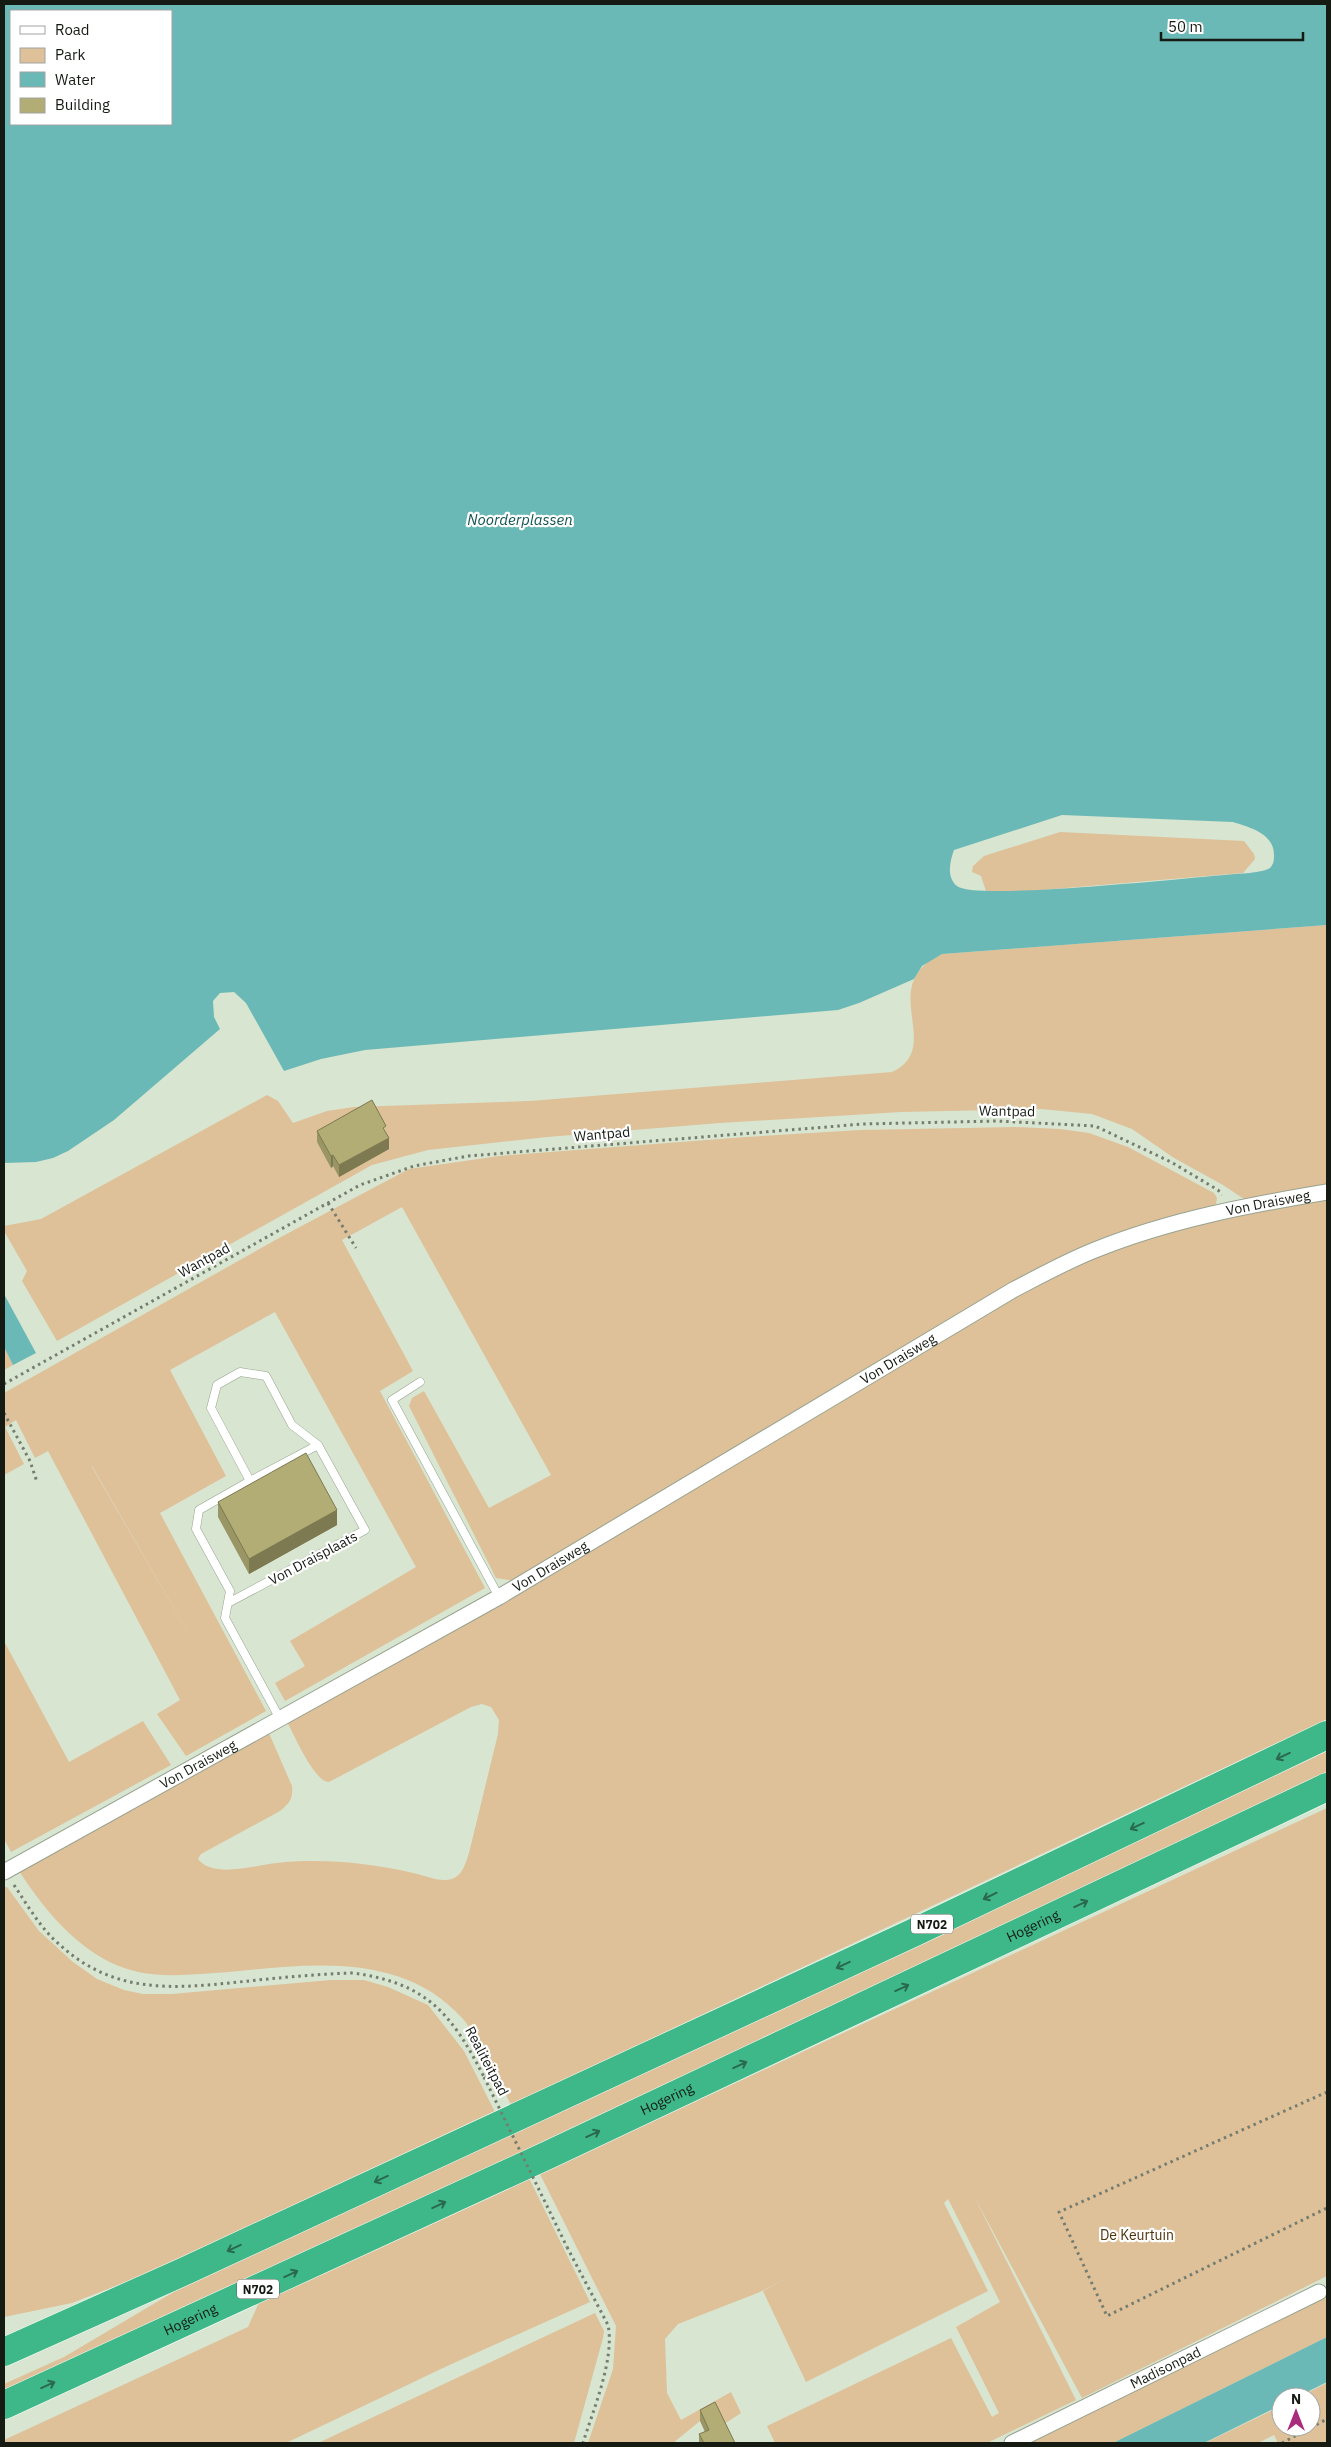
<svg xmlns="http://www.w3.org/2000/svg" width="1331" height="2447" font-family="'IBM Plex Sans',sans-serif">
<style>
.green{fill:#dec099;fill-rule:evenodd}
.water{fill:#6bb9b6;fill-rule:evenodd}
.lines{fill:none;stroke-linecap:round;stroke-linejoin:round}
.lane-casing{stroke:#97a390;stroke-width:9}
.street-casing{stroke:#97a390;stroke-width:17}
.highway-casing{stroke:#fff;stroke-width:29}
.path{stroke:#747d6f;stroke-width:3;stroke-dasharray:2.5 4;stroke-linecap:butt}
.lane{stroke:#fff;stroke-width:8}
.street{stroke:#fff;stroke-width:15}
.highway{stroke:#3eb888;stroke-width:28}
.path-bridge{stroke:#747d6f;stroke-width:3;stroke-dasharray:2.5 4;stroke-linecap:butt}
.wall{fill:#999564}
.shaded-wall{fill:#7d7951}
.building{fill:#b2ad74;stroke:#7d7951}
.oneway{stroke:#2a694e}
.labels{text-anchor:middle;dominant-baseline:central;stroke-width:4.5;stroke-linejoin:round;paint-order:stroke}
.shield{fill:#fff;stroke:#5b5f5a;stroke-width:1}
.shield-label{font-size:12px;font-weight:bold;fill:#151a13}
.street-label{font-size:14px;fill:#151a13;stroke:#fff}
.park-label{font-size:14px;fill:#4b3209;stroke:#fff}
.water-label{font-size:15px;font-style:italic;fill:#105553;stroke:#fff}
</style>
<rect width="100%" height="100%" fill="#d8e5d0"/>
<!-- green -->
<path class="green" d="M 1060,832 L 1244,841 L 1254,854 L 1255,859 L 1243,873 L 1030,891 L 986,891 L 981,876 L 972,872 L 973,866 L 984,856 Z
M 1327,925 L 1327,1184 L 1244,1199 L 1223,1185 L 1174,1158 L 1132,1129 L 1092,1114 L 1041,1109 L 901,1112 L 720,1123 L 547,1137 L 428,1150 L 372,1165 L 57,1341 L 22,1281 L 27,1271 L 4,1231 L 4,1226 L 41,1219 L 267,1095 L 278,1101 L 293,1123 L 327,1111 L 354,1107 L 530,1101 L 892,1072 C 946,1047 874,985 942,954 Z
M 1015,1127 L 1060,1129 L 1089,1133 L 1128,1147 L 1214,1193 L 1217,1198 L 1216,1204 L 1211,1208 L 1150,1222 L 1095,1244 L 515,1581 L 496,1578 L 409,1406 L 412,1398 L 424,1391 L 489,1508 L 551,1475 L 402,1207 L 342,1240 L 413,1371 L 380,1391 L 485,1588 L 285,1701 L 275,1683 L 305,1666 L 290,1641 L 416,1567 L 275,1312 L 170,1370 L 226,1476 L 160,1513 L 266,1711 L 186,1756 L 157,1714 L 180,1700 L 48,1451 L 35,1458 L 16,1420 L 5,1427 L 24,1464 L 4,1475 L 4,1393 L 279,1238 L 409,1169 L 499,1156 L 746,1137 L 860,1130 ZM 92,1466 L 212,1674 L 92,1467 Z
M 1327,1198 L 1327,1719 L 511,2105 C 500,2082 488,2060 475,2038 C 471,2032 468,2024 463,2019 C 403,1951 309,1964 228,1972 C 198,1974 168,1978 138,1972 C 85,1960 47,1914 19,1871 L 268,1731 L 292,1786 C 293,1799 290,1803 280,1811 L 201,1854 L 198,1859 C 213,1879 256,1865 277,1863 C 321,1858 370,1863 413,1873 C 425,1875 442,1884 454,1878 C 463,1874 466,1862 469,1853 L 498,1734 L 499,1720 L 491,1707 L 482,1704 L 471,1707 L 329,1782 C 314,1782 294,1734 286,1720 L 1015,1295 C 1042,1282 1069,1267 1098,1256 C 1171,1226 1250,1212 1327,1198 Z
M 4,1347 L 13,1365 L 4,1370 Z
M 4,1641 L 69,1762 L 143,1721 L 171,1765 L 11,1852 L 4,1839 Z
M 1327,1751 L 1327,1775 L 1004,1930 L 4,2394 L 4,2384 L 64,2357 L 189,2283 L 809,1997 Z
M 1327,1808 L 1327,2276 L 1082,2398 L 974,2196 L 1076,2400 L 987,2443 L 775,2443 L 767,2426 L 951,2338 L 992,2417 L 999,2413 L 956,2327 L 1000,2302 L 948,2199 L 944,2203 L 988,2291 L 806,2382 L 763,2291 L 792,2276 L 760,2292 L 678,2324 L 665,2339 L 667,2393 L 681,2420 L 731,2392 L 741,2413 L 721,2426 L 715,2413 L 700,2421 L 673,2443 L 588,2443 L 613,2369 L 616,2326 L 540,2174 Z
M 4,1887 L 7,1887 L 39,1931 L 73,1962 L 97,1979 L 124,1990 L 143,1994 L 172,1994 L 331,1980 L 364,1980 L 388,1987 L 428,2005 L 464,2051 L 495,2112 L 149,2273 L 72,2303 L 4,2317 Z
M 527,2174 L 590,2302 L 445,2367 L 286,2443 L 4,2443 L 4,2440 L 248,2327 L 261,2298 Z
M 1327,2295 L 1327,2337 L 1113,2443 L 1027,2443 Z
M 595,2313 L 604,2331 L 603,2338 L 574,2443 L 318,2443 Z
M 1327,2383 L 1327,2443 L 1278,2443 L 1274,2435 L 1258,2443 L 1205,2443 L 1281,2406 L 1281,2427 L 1311,2427 L 1311,2397 L 1299,2397 Z"/>
<!-- water -->
<path class="water" d="M 4,4 L 1327,4 L 1327,925 L 942,954 L 922,966 L 914,979 L 859,1003 L 838,1010 L 365,1050 L 321,1059 L 284,1071 L 246,1003 L 234,992 L 220,993 L 213,1001 L 214,1017 L 220,1029 L 114,1120 L 68,1151 L 53,1158 L 36,1162 L 4,1163 ZM 11,11 L 171,11 L 171,124 L 11,124 ZM 1062,815 L 1233,822 C 1252,828 1275,834 1274,857 C 1274,861 1273,865 1270,868 C 1265,871 1256,872 1250,873 C 1210,875 976,902 957,886 C 946,877 950,861 954,850 Z
M 4,1294 L 36,1353 L 13,1365 L 4,1347 Z
M 1327,2337 L 1327,2382 L 1297,2397 L 1281,2397 L 1281,2405 L 1204,2443 L 1113,2443 Z"/>
<g class="lines">
<defs>
<path id="lane" d="M 420,1382 L 392,1400 L 499,1597
M 250,1481 L 318,1445
M 228,1603 L 365,1530 L 318,1445 L 292,1425 L 266,1376 L 240,1372 L 217,1385 L 211,1408 L 250,1481 L 199,1510 L 196,1529 L 230,1591 L 225,1618 L 279,1717"/>
<g id="street">
<path id="s1" d="M 4,1872 L 499,1597 L 1013,1290 C 1040,1276 1067,1261 1095,1250 C 1169,1220 1249,1205 1327,1192"/>
<path id="s2" d="M 1012,2443 L 1319,2292"/>
</g>
<g id="highway">
<path d="M 4,2352 L 185,2271 L 915,1932 L 1327,1735"/>
<path id="s3" d="M 4,2405 L 548,2155 L 1327,1787"/>
</g>
</defs>
<!-- lane casing -->
<use href="#lane" class="lane-casing"/>
<!-- street casing -->
<use href="#street" class="street-casing"/>
<!-- highway casing -->
<use href="#highway" class="highway-casing"/>
<!-- path -->
<path class="path" d="M 328,1203 L 356,1248
M 4,1384 L 360,1185 L 414,1166 L 468,1156 L 863,1124 L 997,1121 L 1095,1126 L 1171,1162 L 1218,1190 L 1222,1195
M 4,1413 L 30,1461 L 37,1482
M 14,1885 C 28,1906 41,1929 60,1945 C 114,1994 172,1989 239,1982 C 277,1978 315,1974 353,1973 C 427,1983 452,2014 484,2077
M 1327,2092 L 1059,2212 L 1107,2316 L 1327,2208
M 567,2247 L 608,2325 C 615,2359 593,2410 583,2443
M 1282,2443 L 1327,2419"/>
<!-- lane -->
<use href="#lane" class="lane"/>
<!-- street -->
<use href="#street" class="street"/>
<!-- highway -->
<use href="#highway" class="highway"/>
<!-- path-bridge -->
<path class="path-bridge" d="M 484,2077 L 567,2247"/>
</g>
<!-- wall -->
<path class="wall" d="M 317,1131 L 386,1132 L 389,1149 L 339,1177 L 333,1166 L 331,1168 L 317,1142 Z
M 218,1502 L 337,1525 L 249,1574 L 218,1517 Z
M 700,2410 L 735,2443 L 699,2443 L 699,2434 L 705,2432 L 700,2421 Z"/>
<!-- shaded-wall -->
<path class="shaded-wall" d="M 389,1138 L 389,1149 L 339,1177 L 339,1165 Z
M 333,1155 L 333,1166 L 331,1168 L 331,1156 Z
M 337,1510 L 337,1525 L 249,1574 L 249,1559 Z"/>
<!-- building -->
<path class="building" d="M 372,1100 L 386,1126 L 383,1128 L 389,1138 L 339,1165 L 333,1155 L 331,1156 L 317,1131 Z
M 306,1453 L 337,1510 L 249,1559 L 218,1502 Z
M 715,2402 L 735,2443 L 704,2443 L 699,2434 L 709,2430 L 700,2410 Z"/>
<!-- one-way arrows -->
<defs><path id="oneway-shaft" d="M-6 0H5M1.5-3L5.5 0L1.5 3" fill="none" stroke-width="1.6" stroke-linecap="round" stroke-linejoin="round" transform="scale(1.25)"/></defs>
<g class="oneway">
<use href="#oneway-shaft" transform="translate(1283 1756) rotate(155)"/>
<use href="#oneway-shaft" transform="translate(1137 1826) rotate(155)"/>
<use href="#oneway-shaft" transform="translate(990 1896) rotate(154)"/>
<use href="#oneway-shaft" transform="translate(1081 1904) rotate(-25)"/>
<use href="#oneway-shaft" transform="translate(843 1965) rotate(155)"/>
<use href="#oneway-shaft" transform="translate(902 1988) rotate(-25)"/>
<use href="#oneway-shaft" transform="translate(740 2065) rotate(-25)"/>
<use href="#oneway-shaft" transform="translate(593 2134) rotate(-25)"/>
<use href="#oneway-shaft" transform="translate(381 2179) rotate(155)"/>
<use href="#oneway-shaft" transform="translate(439 2205) rotate(-25)"/>
<use href="#oneway-shaft" transform="translate(234 2248) rotate(155)"/>
<use href="#oneway-shaft" transform="translate(291 2274) rotate(-25)"/>
<use href="#oneway-shaft" transform="translate(48 2385) rotate(-24)"/>
</g>
<g class="labels">
<!-- shield labels -->
<g class="shield">
<rect x="911" y="1914.5" width="42" height="19" rx="4"/>
<rect x="237" y="2279.5" width="42" height="19" rx="4"/>
</g>
<g class="shield-label">
<text x="932" y="1924">N702</text>
<text x="258" y="2289">N702</text>
</g>
<!-- street labels -->
<g class="street-label">
<text transform="translate(1007 1111) rotate(1)">Wantpad</text>
<text transform="translate(602 1134) rotate(-5)">Wantpad</text>
<text stroke="none"><textPath href="#s1" startOffset="1436">Von Draisweg</textPath></text>
<text transform="translate(204 1260) rotate(-29)">Wantpad</text>
<text stroke="none"><textPath href="#s1" startOffset="1031">Von Draisweg</textPath></text>
<text transform="translate(313 1558) rotate(-28)">Von Draisplaats</text>
<text stroke="none"><textPath href="#s1" startOffset="626">Von Draisweg</textPath></text>
<text stroke="none"><textPath href="#s1" startOffset="222">Von Draisweg</textPath></text>
<text stroke="none"><textPath href="#s3" startOffset="1135">Hogering</textPath></text>
<text transform="translate(487 2061) rotate(62)">Realiteitpad</text>
<text stroke="none"><textPath href="#s3" startOffset="730">Hogering</textPath></text>
<text stroke="none"><textPath href="#s3" startOffset="205">Hogering</textPath></text>
<text stroke="none"><textPath href="#s2" startOffset="171">Madisonpad</textPath></text>
</g>
<!-- park labels -->
<g class="park-label">
<text x="1137" y="2235">De Keurtuin</text>
</g>
<!-- water labels -->
<g class="water-label">
<text x="520" y="519">Noorderplassen</text>
</g>
</g>
<!-- border -->
<rect width="1331" height="2447" fill="none" stroke="#151a13" stroke-width="10"/>
<!-- legend -->
<rect x="10" y="10" width="162" height="115" fill="#ffffff" stroke="#a1a3a1"/>
<rect x="20" y="26" width="25" height="8" fill="#ffffff" stroke="#a1a3a1"/>
<text x="55" y="35" font-size="15" fill="#151a13">Road</text>
<rect x="20" y="48" width="25" height="15" fill="#dec099" stroke="#a1a3a1"/>
<text x="55" y="60" font-size="15" fill="#151a13">Park</text>
<rect x="20" y="72" width="25" height="15" fill="#6bb9b6" stroke="#a1a3a1"/>
<text x="55" y="85" font-size="15" fill="#151a13">Water</text>
<rect x="20" y="98" width="25" height="15" fill="#b2ad74" stroke="#a1a3a1"/>
<text x="55" y="110" font-size="15" fill="#151a13">Building</text>
<!-- north arrow -->
<g transform="translate(1296 2412)"><circle r="24" fill="#ffffff" stroke="#a1a3a1"/>
<path d="M0-4L9 19L0 12L-9 19Z" fill="#aa2c7e"/>
<text y="-8" font-size="14" font-weight="bold" text-anchor="middle" fill="#151a13">N</text>
</g>
<!-- scale -->
<path d="M1161 32v8h142v-8" fill="none" stroke="#151a13" stroke-width="2.5"/>
<text x="1168" y="32" font-size="15" fill="#151a13" stroke="#ffffff" stroke-width="4" paint-order="stroke">50 m</text>
</svg>
